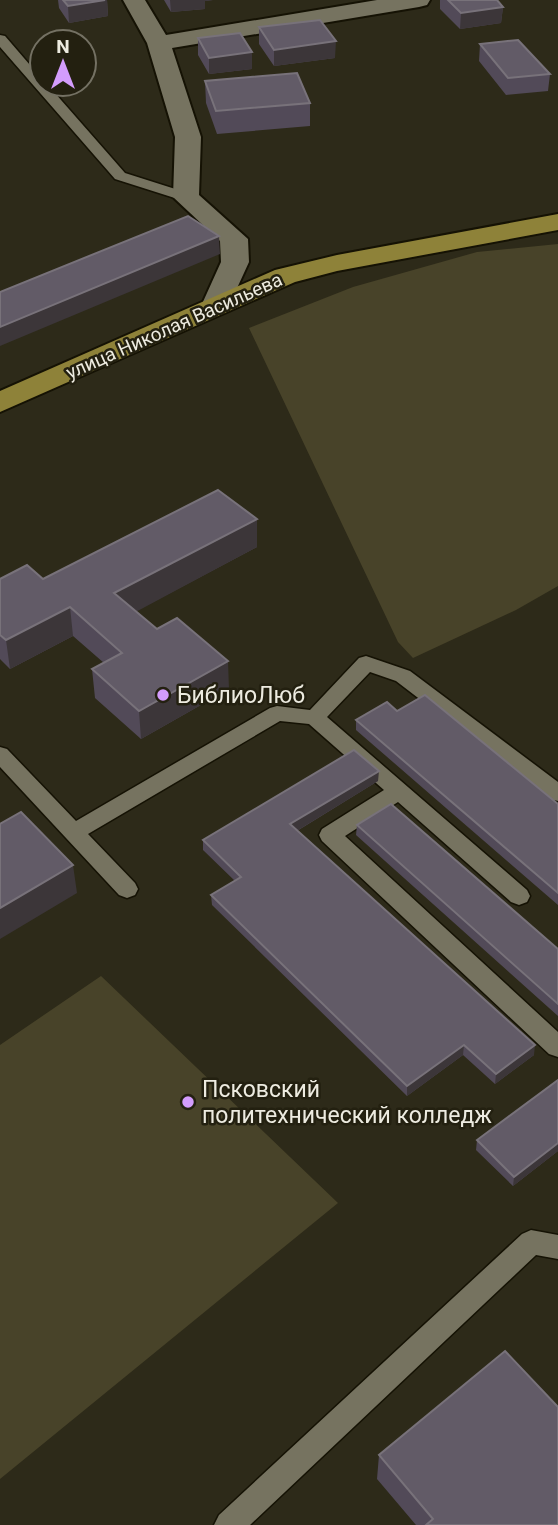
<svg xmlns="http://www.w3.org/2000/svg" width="558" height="1525" font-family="Roboto,sans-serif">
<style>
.green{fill:#484329}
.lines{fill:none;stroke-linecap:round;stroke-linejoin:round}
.service-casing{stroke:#151204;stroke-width:3}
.minor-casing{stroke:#151204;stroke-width:4}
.primary-casing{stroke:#151204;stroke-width:4}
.service{fill:#767360;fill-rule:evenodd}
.minor{fill:#767360;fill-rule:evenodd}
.primary{fill:#8e8239;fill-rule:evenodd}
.wall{fill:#524a58}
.shaded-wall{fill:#3c3639}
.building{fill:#625b67;stroke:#78727a;stroke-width:2}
.poi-dot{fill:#d39cfc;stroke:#232010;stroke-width:2.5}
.labels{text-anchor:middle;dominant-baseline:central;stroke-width:5;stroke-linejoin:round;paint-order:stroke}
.far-street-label{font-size:19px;fill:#edebe0;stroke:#232010}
.poi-label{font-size:23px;fill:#edebe0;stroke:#232010;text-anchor:start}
</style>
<rect width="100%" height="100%" fill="#2d2a19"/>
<!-- green -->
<path class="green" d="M 558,244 L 558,586 L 516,610 L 413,658 L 398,642 L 249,328 L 353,287 L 477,252 Z
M 101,976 L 338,1203 L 0,1479 L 0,1045 Z"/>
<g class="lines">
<defs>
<path id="service" d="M 0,35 L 5,36 L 42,79 L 42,84 L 47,84 L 125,173 L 191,194 L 193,197 L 191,200 L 181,200 L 115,179 L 0,47 Z
M 366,656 L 410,671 L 558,782 L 558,801 L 550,799 L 396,681 L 370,672 L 327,717 L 527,890 L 530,896 L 527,902 L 519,905 L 511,902 L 398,802 L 345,836 L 558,1032 L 558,1057 L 549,1054 L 322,841 L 319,835 L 322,829 L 384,790 L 309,724 L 280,721 L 88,834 L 135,883 L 138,889 L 135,895 L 127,898 L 119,895 L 0,767 L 0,747 L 7,749 L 76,821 L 270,708 L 277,706 L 310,710 L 359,658 Z
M 531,1230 L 558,1235 L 558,1259 L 536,1255 L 250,1525 L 214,1525 L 219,1515 L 522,1234 Z"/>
<path id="minor" d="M 123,0 L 145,0 L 166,35 L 377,0 L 430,0 L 427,5 L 419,7 L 172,48 L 201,137 L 199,195 L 248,239 L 249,262 L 227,310 L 217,313 L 207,310 L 202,304 L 221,262 L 220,241 L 173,197 L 175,137 L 147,43 Z"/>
<path id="primary" d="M 558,214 L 558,230 L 337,271 L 295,282 L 0,412 L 0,391 L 275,270 L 337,255 Z"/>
</defs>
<!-- service casing -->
<use href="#service" class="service-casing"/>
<!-- minor casing -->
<use href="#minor" class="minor-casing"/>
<!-- primary casing -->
<use href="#primary" class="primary-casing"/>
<!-- service -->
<use href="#service" class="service"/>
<!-- minor -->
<use href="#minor" class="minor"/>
<!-- primary -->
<use href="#primary" class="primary"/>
</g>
<!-- wall -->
<path class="wall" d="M 58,0 L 107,0 L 108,16 L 69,23 L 59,8 Z
M 164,0 L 213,0 L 205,1 L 205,9 L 171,12 Z
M 440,0 L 497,0 L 503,7 L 501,23 L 460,29 L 440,9 Z
M 259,27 L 335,58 L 274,66 L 259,44 Z
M 198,38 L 252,69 L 209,74 L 198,55 Z
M 480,44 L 550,74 L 548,91 L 506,95 L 479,61 Z
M 205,81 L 310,103 L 310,126 L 217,134 L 206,103 Z
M 257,519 L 257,547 L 136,611 L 229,689 L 141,739 L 95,698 L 92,669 L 104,663 L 73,636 L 10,669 L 0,659 L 0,579 L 43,579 Z
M 356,720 L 558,804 L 558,905 L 356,730 Z
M 378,781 L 297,831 L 534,1055 L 495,1084 L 463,1055 L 407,1096 L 212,905 L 211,895 L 235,881 L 203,850 L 203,840 Z
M 357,825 L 558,949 L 558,1016 L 356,835 Z
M 558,1080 L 558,1151 L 513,1186 L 476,1150 L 477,1140 Z
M 379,1455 L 558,1525 L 416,1525 L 377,1479 Z"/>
<!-- shaded-wall -->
<path class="shaded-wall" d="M 107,0 L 108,16 L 69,23 L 68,6 Z
M 170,0 L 213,0 L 205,1 L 205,9 L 171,12 Z
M 503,7 L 501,23 L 460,29 L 461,13 Z
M 336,41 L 335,58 L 274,66 L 274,50 Z
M 252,52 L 252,69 L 209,74 L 209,58 Z
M 219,236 L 220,254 L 0,346 L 0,327 Z
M 257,519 L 257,547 L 117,622 L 114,593 Z
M 70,607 L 73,636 L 10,669 L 6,640 Z
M 228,661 L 229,689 L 141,739 L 139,711 Z
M 379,771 L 378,781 L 290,835 L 290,824 Z
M 73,865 L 77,893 L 0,939 L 0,908 Z
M 464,1045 L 463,1055 L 407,1096 L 407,1086 Z
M 535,1045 L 534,1055 L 495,1084 L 496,1074 Z
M 558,1143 L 558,1151 L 513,1186 L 514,1177 Z"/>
<!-- building -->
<path class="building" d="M 63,0 L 105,0 L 68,6 Z
M 448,0 L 497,0 L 503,7 L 461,13 Z
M 320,20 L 336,41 L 274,50 L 259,27 Z
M 240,33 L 252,52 L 209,58 L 198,38 Z
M 518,40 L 550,74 L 508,78 L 480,44 Z
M 297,73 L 310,103 L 216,111 L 205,81 Z
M 188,216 L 219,236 L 0,327 L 0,292 Z
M 218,490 L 257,519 L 114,593 L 157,629 L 177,618 L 228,661 L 139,711 L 92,669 L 122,653 L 70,607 L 6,640 L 0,635 L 0,579 L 27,565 L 43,579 Z
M 425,695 L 558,804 L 558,893 L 356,720 L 387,702 L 397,711 Z
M 354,750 L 379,771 L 290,824 L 535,1045 L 496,1074 L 464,1045 L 407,1086 L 211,895 L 241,877 L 203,840 Z
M 391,804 L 558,949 L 558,1004 L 357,825 Z
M 21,812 L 73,865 L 0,908 L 0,824 Z
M 558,1080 L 558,1143 L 514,1177 L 477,1140 Z
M 505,1351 L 558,1407 L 558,1525 L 426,1525 L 433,1519 L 379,1455 Z"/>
<!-- markers -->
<g class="poi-dot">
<circle cx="163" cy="695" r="7"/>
<circle cx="188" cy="1102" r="7"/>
</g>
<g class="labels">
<!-- far-street labels -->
<g class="far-street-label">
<text transform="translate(174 326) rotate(-24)">улица Николая Васильева</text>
</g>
<!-- poi labels -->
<g class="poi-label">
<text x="177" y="695">БиблиоЛюб</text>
<text x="202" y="1089">Псковский<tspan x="202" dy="26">политехнический колледж</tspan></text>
</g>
</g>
<!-- north arrow -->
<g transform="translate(63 63)"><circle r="33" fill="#232010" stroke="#747163" stroke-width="2"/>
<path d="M0-5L12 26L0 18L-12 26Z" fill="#d39cfc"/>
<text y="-10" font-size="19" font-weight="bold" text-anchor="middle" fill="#edebe0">N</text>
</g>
</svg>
